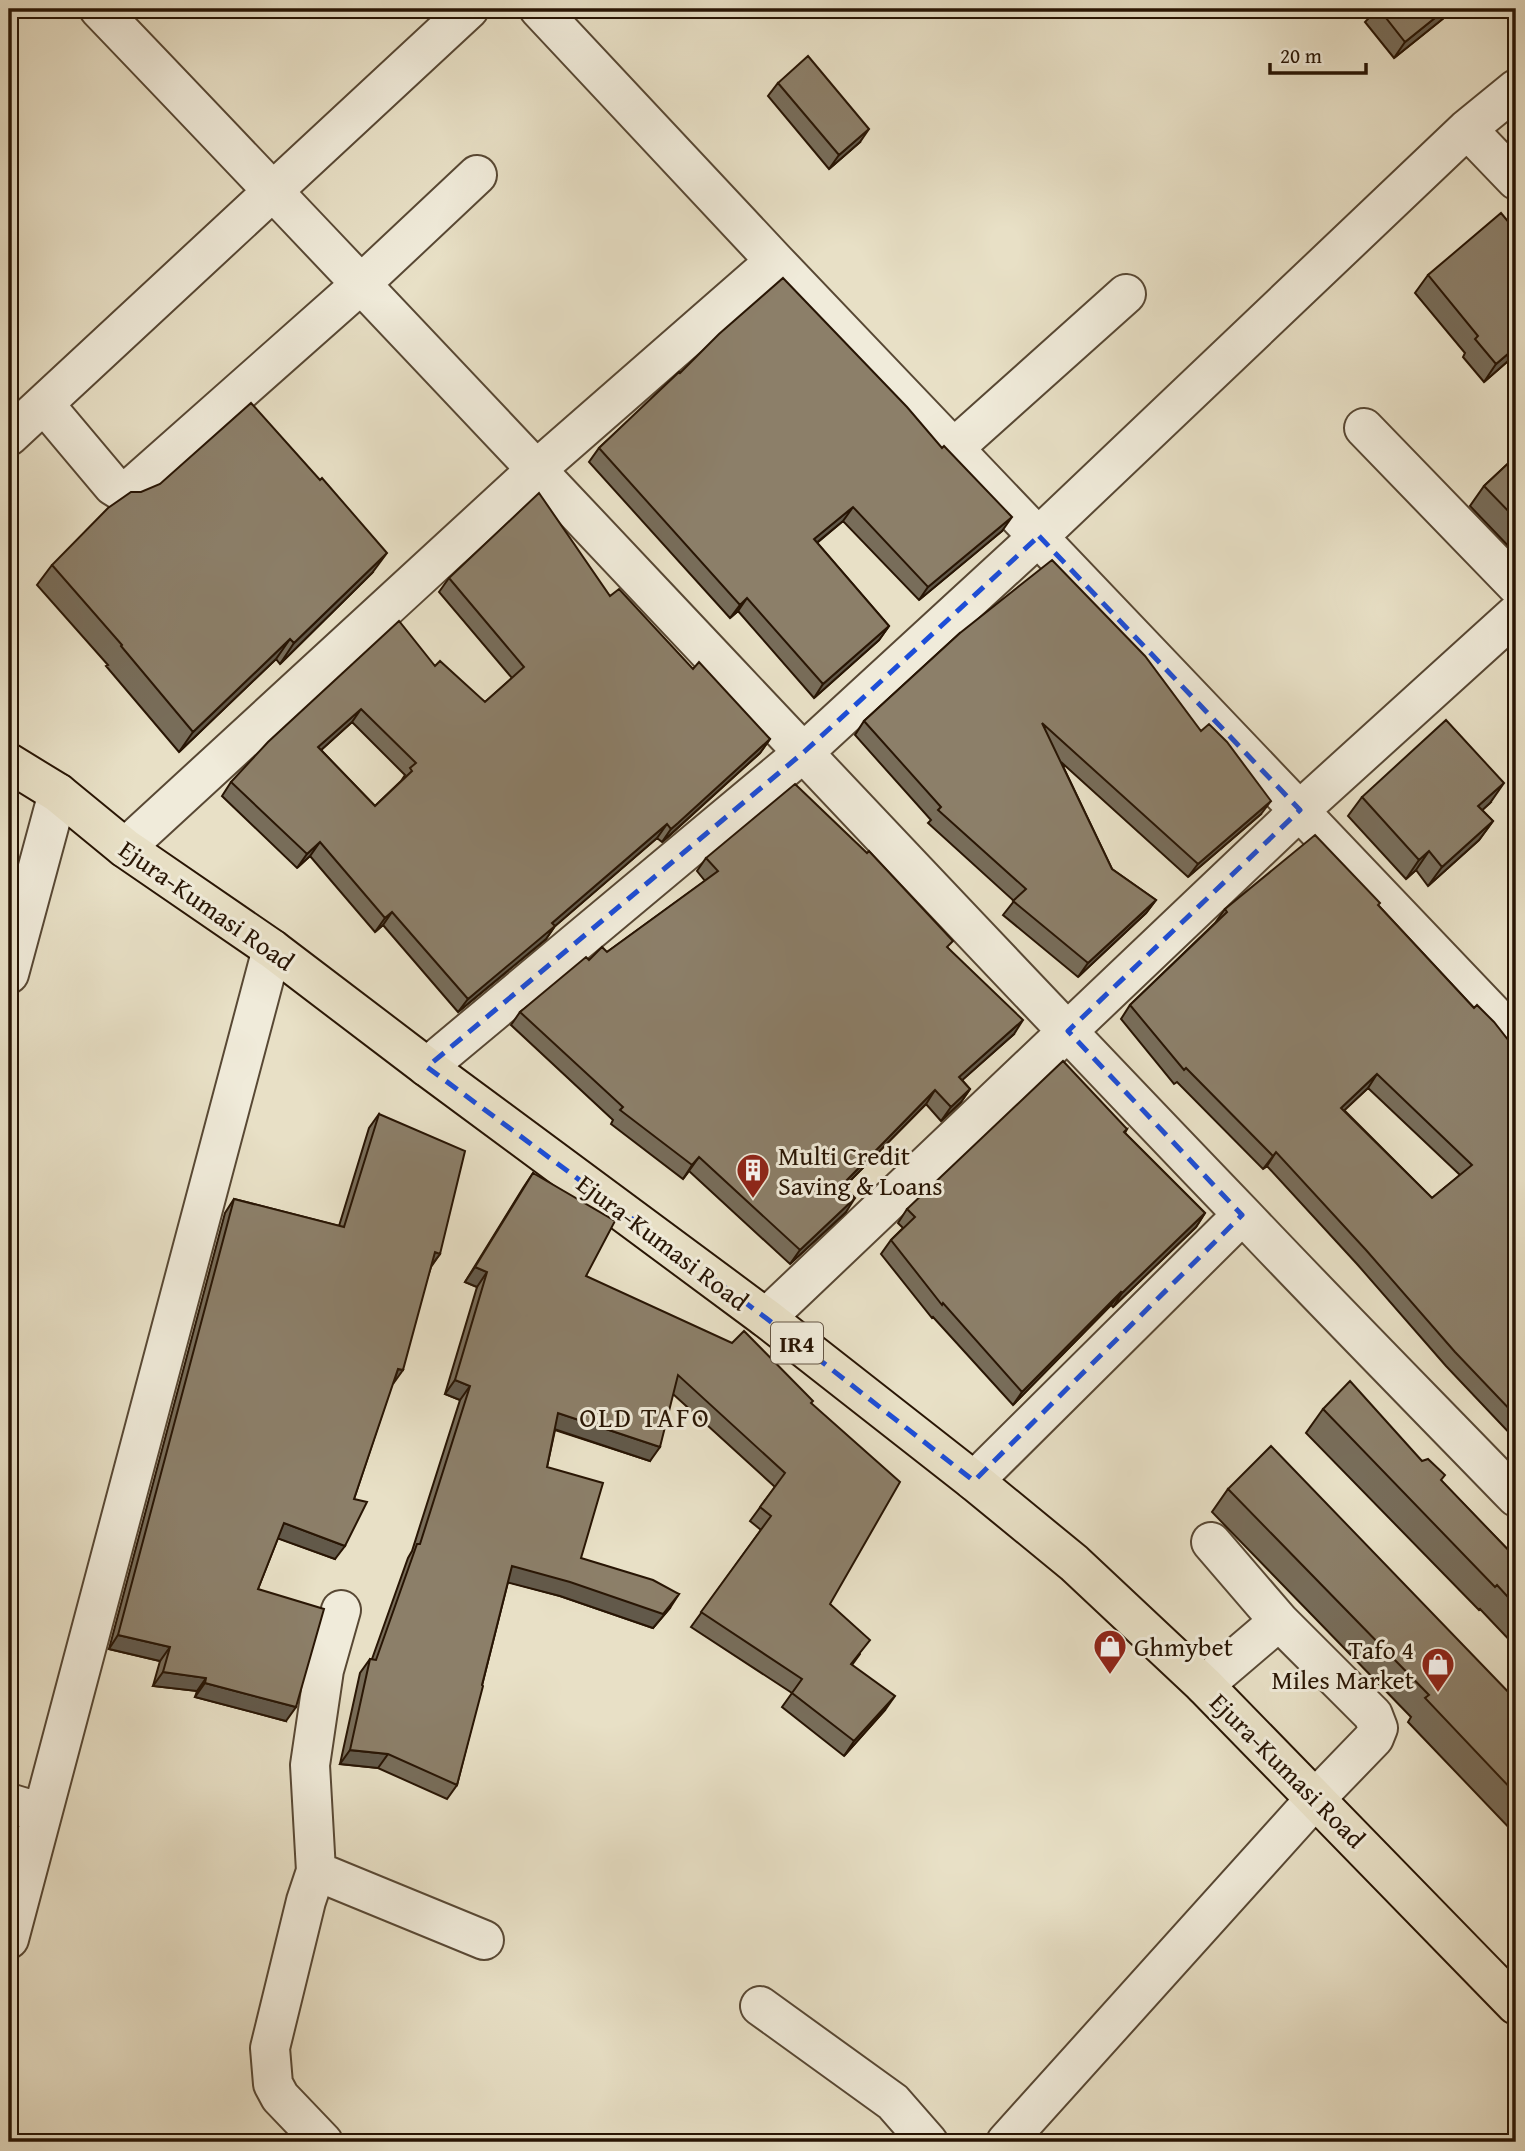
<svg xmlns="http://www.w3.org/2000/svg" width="1525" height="2151" font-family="'Gentium Book Plus',serif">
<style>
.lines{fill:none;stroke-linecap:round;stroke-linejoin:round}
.minor-casing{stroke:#584834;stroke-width:42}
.major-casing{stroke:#281504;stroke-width:42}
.minor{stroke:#f0ebda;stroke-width:38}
.major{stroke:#e8e0c6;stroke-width:38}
.wall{fill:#786d5a;stroke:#281504;stroke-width:2;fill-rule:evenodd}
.shaded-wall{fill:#62594a;stroke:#281504;stroke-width:2}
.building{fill:#8c7f69;stroke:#281504;stroke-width:2;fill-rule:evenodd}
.marked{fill:none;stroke:#1d4ed8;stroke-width:5;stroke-dasharray:14 9;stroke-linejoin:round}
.labels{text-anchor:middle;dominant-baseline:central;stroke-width:6;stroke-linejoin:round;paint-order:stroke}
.shield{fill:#f0ebda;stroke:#645544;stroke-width:2}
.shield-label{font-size:24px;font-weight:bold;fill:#281504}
.street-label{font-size:26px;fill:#281504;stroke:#f0ebda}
.poi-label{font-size:26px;fill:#281504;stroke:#f0ebda;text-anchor:start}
.neighbourhood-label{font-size:28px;letter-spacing:2px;fill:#281504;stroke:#f0ebda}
</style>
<rect width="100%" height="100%" fill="#e8e0c6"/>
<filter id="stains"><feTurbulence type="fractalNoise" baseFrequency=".00286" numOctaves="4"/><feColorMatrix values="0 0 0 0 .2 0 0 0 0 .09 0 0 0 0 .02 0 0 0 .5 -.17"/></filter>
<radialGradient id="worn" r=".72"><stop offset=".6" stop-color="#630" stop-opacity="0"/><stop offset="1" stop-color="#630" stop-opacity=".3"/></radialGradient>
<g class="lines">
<defs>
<path id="minor" d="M 99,9 C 483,409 859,816 1243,1215 C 1333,1310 1425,1403 1516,1497
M 539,9 L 775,261 L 1516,1038
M 1467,129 L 1516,180
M 44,404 L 113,486 L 121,491 L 131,488 L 360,285 L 477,175
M 1364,428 L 1516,585
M 9,436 L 469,9
M 954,448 L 1126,294
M 125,848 L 537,469 L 775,261
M 9,974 L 58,793
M 427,1067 L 804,752 L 1039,536 L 1467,129 L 1516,89
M 766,1318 L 1300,810 L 1516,614
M 974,1481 L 1242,1215
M 1204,1685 L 1279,1621
M 9,1803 L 42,1813
M 316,1871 L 310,1765 L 324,1670 L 341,1610
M 9,1939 L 272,949
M 760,2006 L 893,2102 L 928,2142
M 323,2142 L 280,2097 L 273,2084 L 270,2048 L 306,1901 L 316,1871 L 484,1940
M 1006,2142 L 1316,1798 L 1374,1738 L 1378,1728 L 1373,1715 L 1279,1621 L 1211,1542"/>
<path id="major" d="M 9,763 L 58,793 L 125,848 L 272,949 L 427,1067 L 766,1318 L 974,1481 L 1074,1563 L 1204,1685 L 1516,2005"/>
</defs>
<!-- minor casing -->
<use href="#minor" class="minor-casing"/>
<!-- major casing -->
<use href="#major" class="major-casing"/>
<!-- minor -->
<use href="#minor" class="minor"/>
<!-- major -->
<use href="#major" class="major"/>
</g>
<!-- wall -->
<path class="wall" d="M 1360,9 L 1455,9 L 1394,58 L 1365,22 L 1368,19 Z
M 778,83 L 860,142 L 829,169 L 768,96 Z
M 1516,231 L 1516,354 L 1484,382 L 1463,357 L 1465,353 L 1415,293 L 1428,275 Z
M 680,373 L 1002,531 L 919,600 L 843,521 L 817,543 L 889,626 L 879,640 L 814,698 L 738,611 L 730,618 L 589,462 L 599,448 Z
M 1516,456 L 1516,554 L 1470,506 L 1484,486 Z
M 52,565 L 372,573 L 280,664 L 276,659 L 179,752 L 106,666 L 108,665 L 37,585 Z
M 449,578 L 610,596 L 770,739 L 760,753 L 668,837 L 662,842 L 657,838 L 555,926 L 546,939 L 458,1012 L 383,925 L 375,932 L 310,856 L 297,868 L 222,796 L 231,782 L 435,666 L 485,702 L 512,678 L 439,592 ZM 352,722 L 405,775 L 401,781 L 375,806 L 321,750 Z
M 960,633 L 1201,731 L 1261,814 L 1188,877 L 1061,762 L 1112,869 L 1156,900 L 1146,913 L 1078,977 L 1003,915 L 1014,901 L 928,823 L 931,820 L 855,735 L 864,721 Z
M 1362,797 L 1490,803 L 1482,810 L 1493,821 L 1479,840 L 1428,886 L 1416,870 L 1406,879 L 1348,816 Z
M 706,858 L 948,948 L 1014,1034 L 962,1080 L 970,1089 L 961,1102 L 941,1121 L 926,1104 L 844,1187 L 846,1212 L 790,1264 L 689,1171 L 683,1179 L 611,1124 L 613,1120 L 511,1025 L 520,1012 L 589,960 L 607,952 L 705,881 L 697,871 Z
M 1378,905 L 1474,1008 L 1516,1050 L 1516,1440 L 1446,1366 L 1357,1264 L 1267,1166 L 1263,1169 L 1177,1082 L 1174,1084 L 1121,1019 L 1130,1005 L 1215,923 L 1225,909 ZM 1368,1088 L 1460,1175 L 1432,1198 L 1344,1110 Z
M 1516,973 L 1516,985 L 1511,980 Z
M 379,1114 L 440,1254 L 431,1267 L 354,1499 L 335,1559 L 278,1538 L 258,1589 L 286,1721 L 195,1697 L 197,1691 L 153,1686 L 160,1661 L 109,1649 L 225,1213 L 234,1199 L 339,1226 L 369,1128 Z
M 1127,1129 L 1125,1133 L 1205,1213 L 1196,1227 L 1113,1307 L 1111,1305 L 1013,1405 L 933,1317 L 932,1318 L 881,1254 L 891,1240 L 903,1228 L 898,1223 L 907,1209 Z
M 533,1173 L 586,1276 L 811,1403 L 830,1604 L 860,1654 L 852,1665 L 885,1710 L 844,1756 L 782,1707 L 792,1693 L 691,1627 L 761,1530 L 750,1521 L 775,1487 L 673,1394 L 650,1461 L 555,1430 L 547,1467 L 581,1558 L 670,1608 L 653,1628 L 560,1596 L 508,1582 L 457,1785 L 447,1799 L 378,1768 L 340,1764 L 360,1673 L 370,1659 L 372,1659 L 408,1558 L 412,1551 L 460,1400 L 445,1394 L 477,1287 L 465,1282 L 523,1188 Z
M 1323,1409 L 1422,1461 L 1516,1558 L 1516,1647 L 1480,1609 L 1479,1610 L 1306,1433 Z
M 1228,1489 L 1516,1700 L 1516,1835 L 1408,1722 L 1411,1717 L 1212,1512 Z"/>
<!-- shaded-wall -->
<path class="shaded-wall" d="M 1446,9 L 1455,9 L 1394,58 L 1405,42 Z
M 869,129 L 860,142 L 829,169 L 839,155 Z
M 1516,347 L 1516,354 L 1484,382 L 1496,364 Z
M 853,507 L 843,521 L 804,553 L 814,539 Z
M 1012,517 L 1002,531 L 919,600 L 928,587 Z
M 387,553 L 372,573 L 280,664 L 294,643 Z
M 747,598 L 738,611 L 730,618 L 740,605 Z
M 889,626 L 879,640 L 814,698 L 823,684 Z
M 290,639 L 276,659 L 179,752 L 193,732 Z
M 361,709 L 352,722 L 309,761 L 318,747 Z
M 770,739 L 760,753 L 662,842 L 671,829 Z
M 1504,783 L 1490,803 L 1465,826 L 1478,806 Z
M 1271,801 L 1261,814 L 1188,877 L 1198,864 Z
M 1493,821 L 1479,840 L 1428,886 L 1442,867 Z
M 667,824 L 657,838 L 547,933 L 555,926 L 546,939 L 458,1012 L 468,999 L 552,923 Z
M 320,842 L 310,856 L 297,868 L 307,854 Z
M 1429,851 L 1416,870 L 1406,879 L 1419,860 Z
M 1156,900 L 1146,913 L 1078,977 L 1088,963 Z
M 392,912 L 383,925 L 375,932 L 385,918 Z
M 1023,1020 L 1014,1034 L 950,1091 L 959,1077 Z
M 1377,1074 L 1368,1088 L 1332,1122 L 1341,1108 Z
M 970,1089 L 961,1102 L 941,1121 L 951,1107 Z
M 935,1090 L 926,1104 L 832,1199 L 842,1185 Z
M 1276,1152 L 1267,1166 L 1263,1169 L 1273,1156 Z
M 699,1157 L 689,1171 L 683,1179 L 692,1165 Z
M 855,1198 L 846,1212 L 790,1264 L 800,1250 Z
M 1205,1213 L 1196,1227 L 1113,1307 L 1122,1293 Z
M 435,1252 L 440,1254 L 430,1267 Z
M 475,1267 L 487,1272 L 477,1287 L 465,1282 Z
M 1121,1292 L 1111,1305 L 1013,1405 L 1022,1392 Z
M 398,1369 L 403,1370 L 393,1384 Z
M 455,1380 L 470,1386 L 460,1400 L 445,1394 Z
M 558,1413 L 660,1447 L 650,1461 L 548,1427 Z
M 284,1523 L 345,1546 L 335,1559 L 274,1537 Z
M 512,1566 L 679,1594 L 670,1608 L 653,1628 L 560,1596 L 502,1581 Z
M 118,1635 L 170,1647 L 160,1661 L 109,1649 Z
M 163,1672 L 206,1678 L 197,1691 L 153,1686 Z
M 205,1683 L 296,1707 L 286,1721 L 195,1697 Z
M 895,1696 L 885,1710 L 844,1756 L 854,1741 Z
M 350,1750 L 388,1754 L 378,1768 L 340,1764 Z"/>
<!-- building -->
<path class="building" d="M 1379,9 L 1446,9 L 1405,42 Z
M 808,56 L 869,129 L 839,155 L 778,83 Z
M 1501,213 L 1516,231 L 1516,347 L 1496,364 L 1475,339 L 1478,336 L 1428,275 Z
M 783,278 L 907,407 L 942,448 L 944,446 L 1012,517 L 928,587 L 853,507 L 814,539 L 889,626 L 823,684 L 747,598 L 740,605 L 599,448 L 679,372 L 680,373 L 719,334 Z
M 251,403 L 320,480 L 322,478 L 387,553 L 294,643 L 290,639 L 193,732 L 121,646 L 122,645 L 52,565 L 108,508 L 131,492 L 141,492 L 160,484 Z
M 1516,456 L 1516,519 L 1484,486 Z
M 539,493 L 610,596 L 619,589 L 693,669 L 699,662 L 770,739 L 678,823 L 671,829 L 667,824 L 552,923 L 555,926 L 468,999 L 392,912 L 385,918 L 320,842 L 307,854 L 231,782 L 268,742 L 399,621 L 435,666 L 440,661 L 485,702 L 524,667 L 449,578 ZM 361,709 L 416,763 L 410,768 L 412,771 L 375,806 L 318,747 Z
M 1052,560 L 1145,656 L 1201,731 L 1209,724 L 1227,742 L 1271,801 L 1198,864 L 1042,723 L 1112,869 L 1156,900 L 1088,963 L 1013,901 L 1026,889 L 938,810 L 941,807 L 864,721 L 960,633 Z
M 1446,720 L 1504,783 L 1478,806 L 1493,821 L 1442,867 L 1429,851 L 1419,860 L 1362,797 Z
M 795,784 L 867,853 L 869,851 L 953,941 L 947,947 L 1023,1020 L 959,1077 L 970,1089 L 951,1107 L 935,1090 L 842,1185 L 855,1198 L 800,1250 L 699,1157 L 692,1165 L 620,1110 L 623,1107 L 520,1012 L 586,957 L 589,960 L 602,947 L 607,952 L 718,871 L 706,858 Z
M 1315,835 L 1380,903 L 1378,905 L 1474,1008 L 1477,1005 L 1494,1022 L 1516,1050 L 1516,1416 L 1455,1352 L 1366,1250 L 1276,1152 L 1273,1156 L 1186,1068 L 1184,1070 L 1130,1005 L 1227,912 L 1225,909 ZM 1377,1074 L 1472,1165 L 1432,1198 L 1341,1108 Z
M 1063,1061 L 1127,1129 L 1124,1132 L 1205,1213 L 1122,1293 L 1121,1292 L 1022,1392 L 943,1303 L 942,1305 L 891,1240 L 915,1217 L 907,1209 Z
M 379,1114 L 465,1151 L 440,1254 L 435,1252 L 403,1370 L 398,1369 L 354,1499 L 367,1502 L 345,1546 L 284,1523 L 258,1589 L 324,1609 L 296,1707 L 205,1683 L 206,1678 L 163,1672 L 170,1647 L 118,1635 L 234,1199 L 344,1227 Z
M 533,1173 L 615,1221 L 586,1276 L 732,1343 L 744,1331 L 813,1401 L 811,1403 L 900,1482 L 830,1604 L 870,1640 L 851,1664 L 895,1696 L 854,1741 L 792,1693 L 802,1679 L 701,1612 L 771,1516 L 760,1507 L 785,1473 L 678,1375 L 660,1447 L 558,1413 L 547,1467 L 603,1483 L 581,1558 L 653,1580 L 679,1594 L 663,1614 L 570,1582 L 512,1566 L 482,1685 L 483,1686 L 457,1785 L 388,1754 L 350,1750 L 370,1659 L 376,1660 L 417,1544 L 420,1544 L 470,1386 L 455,1380 L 487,1272 L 475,1267 Z
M 1350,1381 L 1422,1461 L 1428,1459 L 1445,1475 L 1441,1480 L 1516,1558 L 1516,1606 L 1497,1585 L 1495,1587 L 1323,1409 Z
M 1271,1446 L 1516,1700 L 1516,1794 L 1425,1698 L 1429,1695 L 1228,1489 Z"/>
<!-- marked area -->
<path class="marked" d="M 1039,536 L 1300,810 L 1068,1031 L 1242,1215 L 974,1481 L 766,1318 L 427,1067 L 804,752 Z"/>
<!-- icons -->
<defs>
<symbol id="building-pin" viewBox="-11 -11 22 30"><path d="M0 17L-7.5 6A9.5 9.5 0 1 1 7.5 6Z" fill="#8f2418" stroke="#f0ebda"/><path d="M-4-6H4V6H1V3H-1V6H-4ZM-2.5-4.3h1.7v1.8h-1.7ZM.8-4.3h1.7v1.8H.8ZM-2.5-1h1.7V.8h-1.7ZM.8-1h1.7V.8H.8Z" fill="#fff"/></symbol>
<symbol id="shop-pin" viewBox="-11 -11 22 30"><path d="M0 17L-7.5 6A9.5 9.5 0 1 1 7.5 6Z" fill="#8f2418" stroke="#f0ebda"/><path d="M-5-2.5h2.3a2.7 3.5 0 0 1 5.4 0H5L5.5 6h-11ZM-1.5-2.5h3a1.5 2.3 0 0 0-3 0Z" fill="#fff"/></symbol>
</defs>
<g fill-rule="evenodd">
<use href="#building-pin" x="734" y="1151" width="38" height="52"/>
<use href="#shop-pin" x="1091" y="1627" width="38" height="52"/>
<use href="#shop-pin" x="1419" y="1645" width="38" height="52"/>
</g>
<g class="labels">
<!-- shield labels -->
<rect class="shield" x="771" y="1322.5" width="52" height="41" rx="5"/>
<g class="shield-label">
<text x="797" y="1343">IR4</text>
</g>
<!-- street labels -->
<g class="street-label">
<text transform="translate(207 905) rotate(35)">Ejura-Kumasi Road</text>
<text transform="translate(663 1242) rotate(37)">Ejura-Kumasi Road</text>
<text transform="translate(1288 1770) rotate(45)">Ejura-Kumasi Road</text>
</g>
<!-- poi labels -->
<g class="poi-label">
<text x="778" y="1155">Multi Credit<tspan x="778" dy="30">Saving &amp; Loans</tspan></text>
<text x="1134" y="1646">Ghmybet</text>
<text x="1414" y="1649" text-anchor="end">Tafo 4<tspan x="1414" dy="30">Miles Market</tspan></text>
</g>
<!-- neighbourhood labels -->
<g class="neighbourhood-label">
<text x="645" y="1416">OLD TAFO</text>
</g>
</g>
<!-- margin -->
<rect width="1525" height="2151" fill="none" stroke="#e8e0c6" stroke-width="35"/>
<rect x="10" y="10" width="1504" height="2130" fill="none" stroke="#281504" stroke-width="3.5"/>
<rect x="18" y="18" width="1490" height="2116" fill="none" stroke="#281504" stroke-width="2"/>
<!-- scale -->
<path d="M1270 63v10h96v-10" fill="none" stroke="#281504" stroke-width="3.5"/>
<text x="1280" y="63" font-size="21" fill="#281504" stroke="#f0ebda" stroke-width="5" paint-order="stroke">20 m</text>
<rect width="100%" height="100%" filter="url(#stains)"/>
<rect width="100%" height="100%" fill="url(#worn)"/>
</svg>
